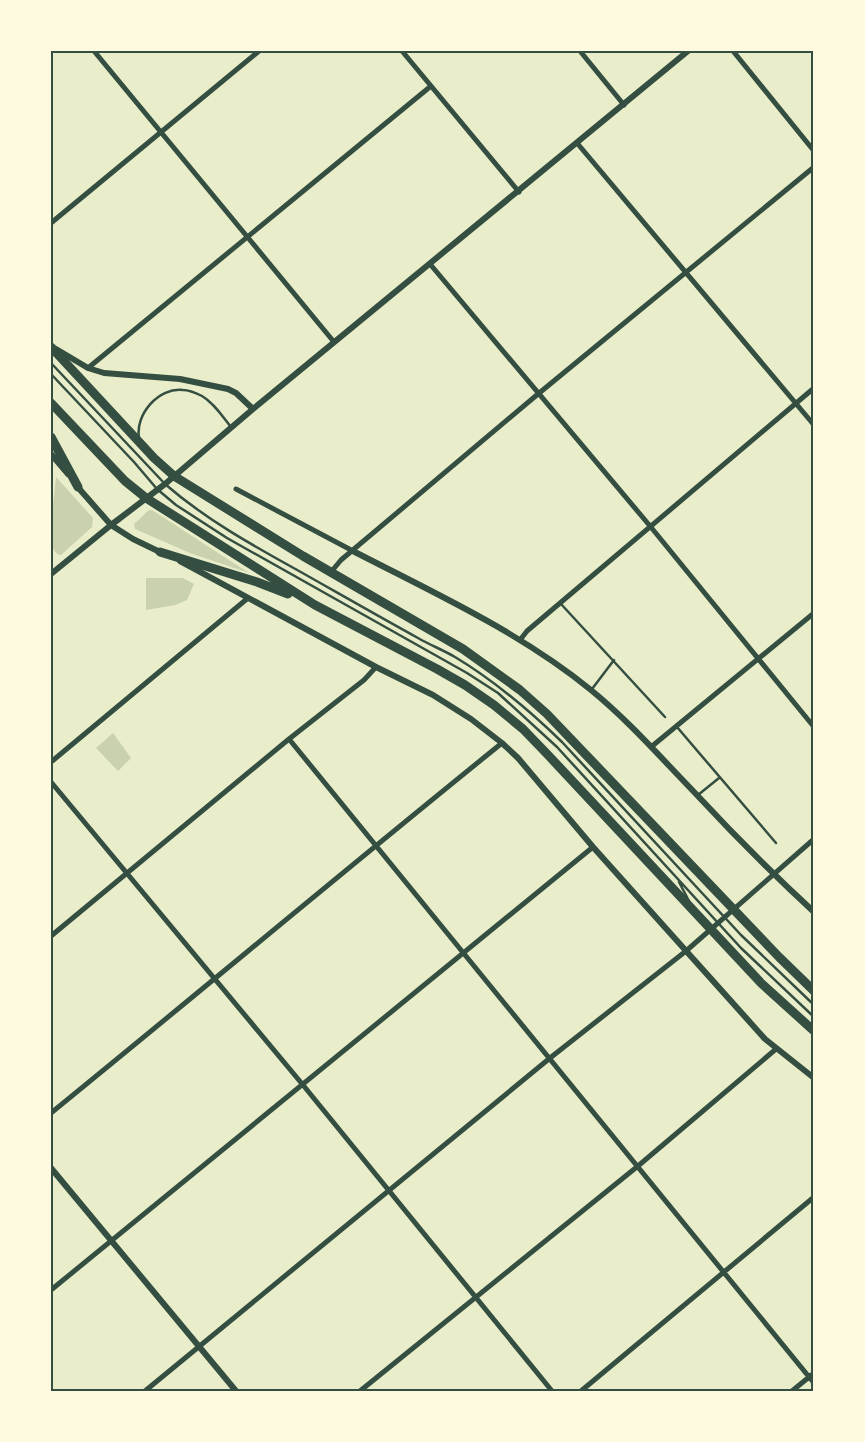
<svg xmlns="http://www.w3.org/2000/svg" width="865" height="1442" font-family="'IBM Plex Serif',serif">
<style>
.green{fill:#cad2ad}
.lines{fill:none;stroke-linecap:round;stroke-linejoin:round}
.service{stroke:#344e41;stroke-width:2.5}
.minor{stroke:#344e41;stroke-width:5}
.tertiary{stroke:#344e41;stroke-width:6}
.trunk{stroke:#344e41;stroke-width:9}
.neatline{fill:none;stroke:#344e41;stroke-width:2}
</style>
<rect width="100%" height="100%" fill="#e9edc9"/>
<!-- green -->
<path class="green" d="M 56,477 L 93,518 L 92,527 L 61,555 L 57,554 L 51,546 L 51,525 Z
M 149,510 L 152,510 L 249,573 L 190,553 L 135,529 L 134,524 Z
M 146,578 L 183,578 L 194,584 L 187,600 L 175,605 L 146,610 Z
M 113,733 L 131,758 L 118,771 L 96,748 Z"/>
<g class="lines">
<!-- service -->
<path class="service" d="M 51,363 L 165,484 C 205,519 252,545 299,571 C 338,593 378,616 418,638 C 430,645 443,650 455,657 C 495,681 529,710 562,742 L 741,935 L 814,1005
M 51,374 L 134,462 L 157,489 L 176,505 L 227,538 L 467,673 L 498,693 L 557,747 L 741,948 L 814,1017
M 139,438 C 135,414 159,387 183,390 C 190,390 196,393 202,396 C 214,403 222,416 231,427
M 561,604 L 665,717
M 592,689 L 614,660
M 677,727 L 776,843
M 698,795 L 719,778
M 679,882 L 689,901"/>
<!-- minor -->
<path class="minor" d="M 94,51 L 334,342
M 402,51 L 519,192
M 580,51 L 624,105
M 733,51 L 814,151
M 577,143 L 814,425
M 51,223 L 259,51
M 430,264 L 650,526 L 814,727
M 88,368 L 431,86
M 236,489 L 353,551
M 331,572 L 341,560 L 538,394 L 814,167
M 520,640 L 527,631 L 814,388
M 289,739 L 814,1383
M 651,747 L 814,613
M 51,762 L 248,598
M 51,782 L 303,1085 L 552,1391
M 51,936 L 289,739 L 364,680 L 376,667
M 51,1113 C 202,990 351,865 502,743
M 51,1290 L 593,847
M 145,1391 L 550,1058 L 686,951 L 814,839
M 360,1391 L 638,1166 L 776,1049
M 581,1391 L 814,1197
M 792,1391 L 814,1373"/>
<!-- tertiary -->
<path class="tertiary" d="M 56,349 L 88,368 L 104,373 L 180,379 L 228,389 L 236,393 L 253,409
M 51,454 L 68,474
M 75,484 L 111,525 L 133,539 L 162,553
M 353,551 C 434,593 520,632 591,690 C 629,721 662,759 696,794 C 734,835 773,874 814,912
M 180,561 L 376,667 L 433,695 L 471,719 L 502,743 L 518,758 L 593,847 L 765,1039 L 814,1078
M 51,574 L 111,525 L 165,484 L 253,409 L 688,51
M 51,1168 L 236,1391"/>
<!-- trunk -->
<path class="trunk" d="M 51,347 L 154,458 L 174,476 L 303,556 L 463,649 L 520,690 L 547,714 L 779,957 L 814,991
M 51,403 L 125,481 L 146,498 L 315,605 L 437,669 L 465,685 L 494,705 L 523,729 L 549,756 L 761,983 L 814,1031
M 51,437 L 78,487
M 160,552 L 257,582 L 288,594"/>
</g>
<!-- border -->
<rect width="865" height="1442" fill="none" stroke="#fefae0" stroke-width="105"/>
<rect x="52" y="52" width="760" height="1338" class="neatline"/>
</svg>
